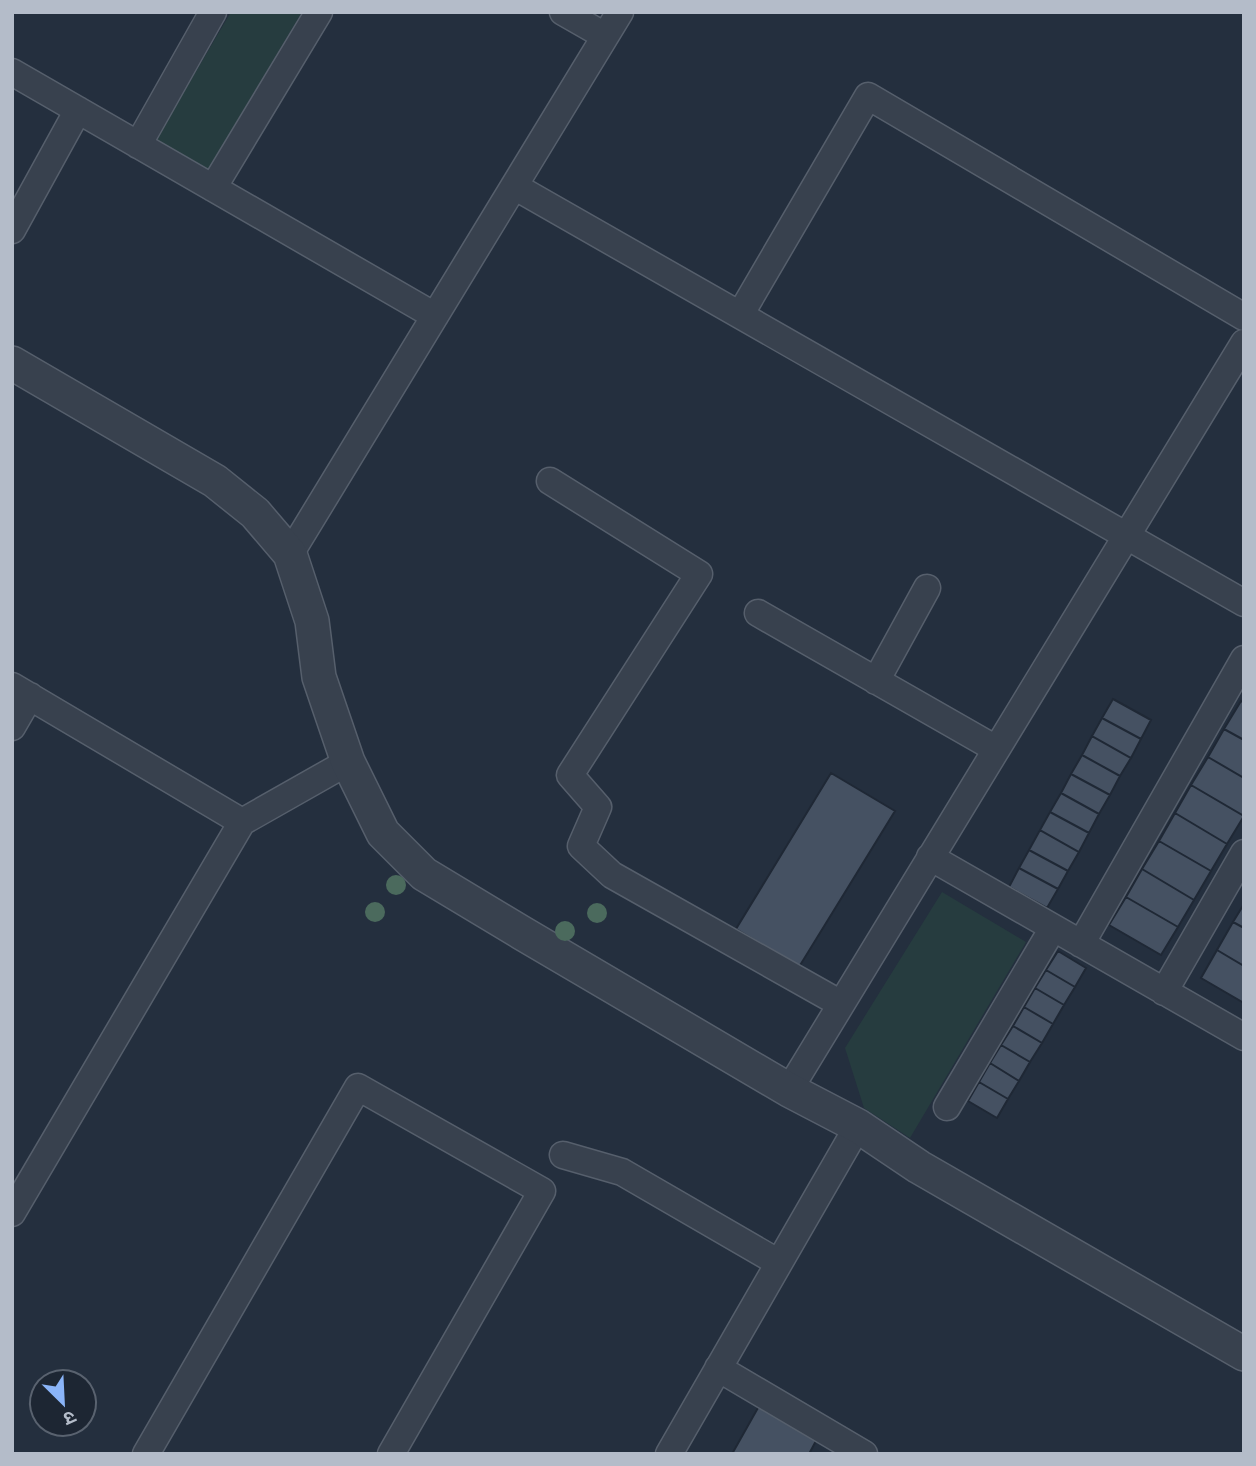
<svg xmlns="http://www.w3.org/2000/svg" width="1256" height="1466" font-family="Montserrat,'Noto Sans Devanagari',sans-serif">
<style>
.green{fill:#263c3f}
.building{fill:#455162;stroke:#1f2835;stroke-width:2}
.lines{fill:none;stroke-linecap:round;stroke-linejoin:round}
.minor-casing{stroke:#565f6c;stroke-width:29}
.tertiary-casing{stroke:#565f6c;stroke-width:36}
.minor{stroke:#38414e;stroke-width:26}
.tertiary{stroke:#38414e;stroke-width:33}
.tree{fill:#4b6a5d}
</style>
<rect width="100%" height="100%" fill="#242f3e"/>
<!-- green -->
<path class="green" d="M 231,12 L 302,12 L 208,170 L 156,139 Z
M 942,892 L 1026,942 L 910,1138 L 864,1108 L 845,1048 Z"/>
<!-- building -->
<path class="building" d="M 1113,699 L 1151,720 L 1141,739 L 1102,718 Z
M 1241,701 L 1244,703 L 1244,740 L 1224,729 Z
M 1102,718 L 1141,739 L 1131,758 L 1092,736 Z
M 1224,729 L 1244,740 L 1244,778 L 1208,757 Z
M 1092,736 L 1131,758 L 1120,776 L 1082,755 Z
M 1082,755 L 1120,776 L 1110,795 L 1071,774 Z
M 1208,757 L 1244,778 L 1244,816 L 1191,785 Z
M 831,773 L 895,811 L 799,967 L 736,929 Z
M 1071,774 L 1110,795 L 1099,814 L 1061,793 Z
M 1191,785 L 1244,816 L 1227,844 L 1175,813 Z
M 1061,793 L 1099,814 L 1089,833 L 1050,812 Z
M 1050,812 L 1089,833 L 1079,852 L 1040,830 Z
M 1175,813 L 1227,844 L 1211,871 L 1159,841 Z
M 1040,830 L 1079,852 L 1068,871 L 1029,850 Z
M 1159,841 L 1211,871 L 1194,900 L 1142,869 Z
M 1029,850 L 1068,871 L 1058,889 L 1019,868 Z
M 1019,868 L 1058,889 L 1047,908 L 1009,887 Z
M 1142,869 L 1194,900 L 1178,927 L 1126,897 Z
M 1126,897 L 1178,927 L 1161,955 L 1109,925 Z
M 1244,904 L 1244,928 L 1233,922 Z
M 1233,922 L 1244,928 L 1244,966 L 1217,950 Z
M 1217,950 L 1244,966 L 1244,1003 L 1201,978 Z
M 1058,951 L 1086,968 L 1075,987 L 1046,970 Z
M 1046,970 L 1075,987 L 1064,1005 L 1035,988 Z
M 1035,988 L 1064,1005 L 1053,1024 L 1024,1007 Z
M 1024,1007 L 1053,1024 L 1042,1043 L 1013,1026 Z
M 1013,1026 L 1042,1043 L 1030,1062 L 1001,1045 Z
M 1001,1045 L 1030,1062 L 1019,1081 L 990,1063 Z
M 990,1063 L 1019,1081 L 1008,1099 L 979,1082 Z
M 979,1082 L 1008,1099 L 997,1118 L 968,1101 Z
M 759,1406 L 817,1439 L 809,1454 L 732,1454 Z"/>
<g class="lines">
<defs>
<path id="minor" d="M 563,12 L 605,36
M 12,72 L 435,316
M 138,145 L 213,12
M 514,186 L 1244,603
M 213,188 L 319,12
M 12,230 L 78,110
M 740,315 L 868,96 L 1244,317
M 550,481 L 699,574 L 570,775 L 598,807 L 581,846 L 612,875 L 841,1004
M 290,554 L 620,12
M 758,613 L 996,749
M 876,681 L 927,588
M 12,686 L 242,822
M 12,727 L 30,696
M 930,857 L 1244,1037
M 1081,944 L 1244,659
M 1164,992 L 1244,853
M 789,1090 L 1244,343
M 947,1107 L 1053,928
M 563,1155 L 622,1172 L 779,1263
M 12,1213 L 242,822 L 348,762
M 718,1368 L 864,1454
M 146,1454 L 358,1087 L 542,1191 L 391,1454
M 669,1454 L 858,1126"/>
<path id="tertiary" d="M 12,363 L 215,481 L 255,513 L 290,554 L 312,621 L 319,677 L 348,762 L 383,833 L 424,874 L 522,933 L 789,1090 L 858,1126 L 919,1167 L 1244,1354"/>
</defs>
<!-- minor casing -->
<use href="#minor" class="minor-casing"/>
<!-- tertiary casing -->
<use href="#tertiary" class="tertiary-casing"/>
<!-- minor -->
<use href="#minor" class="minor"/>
<!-- tertiary -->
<use href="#tertiary" class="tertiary"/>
</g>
<!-- trees -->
<g class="tree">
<circle cx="396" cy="885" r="10"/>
<circle cx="375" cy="912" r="10"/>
<circle cx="597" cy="913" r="10"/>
<circle cx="565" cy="931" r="10"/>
</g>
<!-- border -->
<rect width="1256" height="1466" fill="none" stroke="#b4bcc9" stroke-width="28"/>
<!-- north arrow -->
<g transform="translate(63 1403) rotate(156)"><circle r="33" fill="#1d2633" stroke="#59626f" stroke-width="2"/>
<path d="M0-5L12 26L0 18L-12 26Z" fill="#8ab4f8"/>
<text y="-10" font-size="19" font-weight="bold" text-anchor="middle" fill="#b4bcc9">उ</text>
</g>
</svg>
